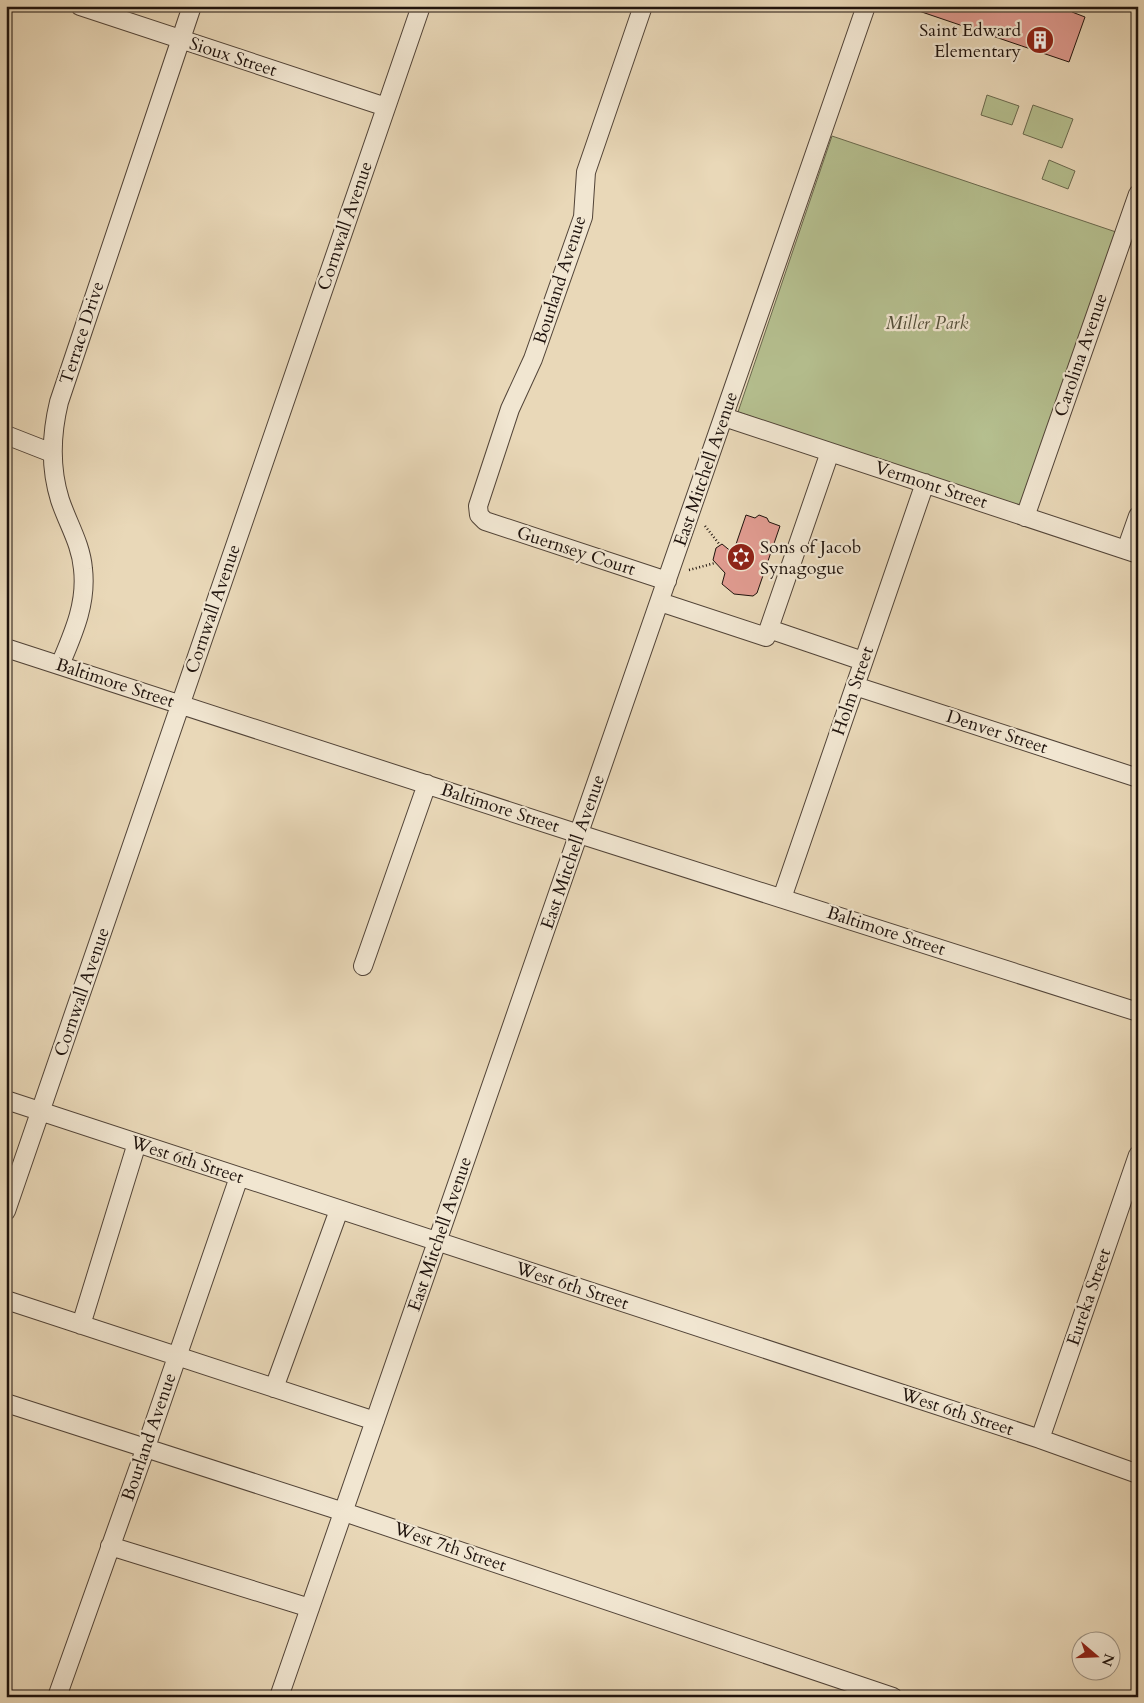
<svg xmlns="http://www.w3.org/2000/svg" width="1144" height="1703" font-family="Cardo,serif">
<style>
.green{fill:#b5bf8f;stroke:#6a694e}
.building{fill:#e09b90;stroke:#1f130d}
.lines{fill:none;stroke-linecap:round;stroke-linejoin:round}
.minor-casing{stroke:#524438;stroke-width:20}
.path{stroke:#1f130d;stroke-width:2.5;stroke-dasharray:1 2.5;stroke-linecap:butt}
.minor{stroke:#f1e6d1;stroke-width:18}
.labels{text-anchor:middle;dominant-baseline:central;stroke-width:4.5;stroke-linejoin:round;paint-order:stroke}
.poi-label{font-size:18px;fill:#1f130d;stroke:#f1e6d1;text-anchor:end}
.street-label{font-size:18px;fill:#1f130d;stroke:#f1e6d1}
.park-label{font-size:18px;font-style:italic;fill:#544f3a;stroke:#f1e6d1}
</style>
<rect width="100%" height="100%" fill="#e9d8b8"/>
<filter id="stains"><feTurbulence type="fractalNoise" baseFrequency=".004" numOctaves="4"/><feColorMatrix values="0 0 0 0 .2 0 0 0 0 .09 0 0 0 0 .02 0 0 0 .5 -.17"/></filter>
<radialGradient id="worn" r=".72"><stop offset=".6" stop-color="#630" stop-opacity="0"/><stop offset="1" stop-color="#630" stop-opacity=".3"/></radialGradient>
<!-- green -->
<path class="green" d="M 987,95 L 1019,106 L 1012,125 L 981,115 Z
M 1033,105 L 1073,119 L 1062,148 L 1023,134 Z
M 832,136 L 1116,232 L 1020,509 L 738,412 Z
M 1049,160 L 1075,171 L 1068,189 L 1042,179 Z"/>
<!-- building -->
<path class="building" d="M 910,6 L 1074,6 L 1072,12 L 1085,17 L 1069,62 L 910,8 Z
M 746,515 L 755,518 L 759,515 L 767,518 L 769,522 L 780,526 L 757,593 L 753,596 L 734,594 L 722,584 L 725,573 L 713,560 L 716,548 L 722,544 L 733,553 Z"/>
<g class="lines">
<defs>
<path id="minor" d="M 80,6 L 386,107
M 643,6 L 586,172 L 583,217 L 533,359 L 510,409 L 478,506 L 479,515 L 485,521 L 667,581
M 724,417 L 1138,554
M 6,435 L 52,453
M 1025,517 L 1138,194
M 1126,550 L 1138,516
M 660,602 L 766,637 L 830,452
M 769,629 L 863,661
M 6,648 L 579,834 L 1138,1012
M 60,665 C 73,634 87,604 83,569 C 81,544 68,524 60,500 C 50,468 51,435 59,402 L 192,6
M 855,686 L 1138,778
M 782,898 L 925,483
M 363,966 L 427,784
M 6,1100 L 1040,1439 L 1138,1474
M 6,1211 L 421,6
M 6,1300 L 375,1421
M 81,1325 L 137,1143
M 274,1388 L 339,1210
M 6,1403 L 344,1512 L 893,1697
M 1040,1439 L 1138,1155
M 110,1546 L 310,1608
M 57,1697 L 146,1447 L 239,1177
M 279,1697 L 866,6"/>
</defs>
<!-- minor casing -->
<use href="#minor" class="minor-casing"/>
<!-- path -->
<path class="path" d="M 705,526 L 720,545
M 689,570 L 715,563"/>
<!-- minor -->
<use href="#minor" class="minor"/>
</g>
<!-- icons -->
<defs>
<symbol id="building-disc" viewBox="-11 -11 22 22"><circle r="9.5" fill="#8f2418" stroke="#f1e6d1"/><path d="M-4-6H4V6H1V3H-1V6H-4ZM-2.5-4.3h1.7v1.8h-1.7ZM.8-4.3h1.7v1.8H.8ZM-2.5-1h1.7V.8h-1.7ZM.8-1h1.7V.8H.8Z" fill="#fff"/></symbol>
<symbol id="synagogue-disc" viewBox="-11 -11 22 22"><circle r="9.5" fill="#8f2418" stroke="#f1e6d1"/><path d="M0-6.5L5.6 3.2H-5.6ZM0 6.5L5.6-3.2H-5.6Z" fill="#fff"/></symbol>
</defs>
<g fill-rule="evenodd">
<use href="#building-disc" x="1024" y="24" width="32" height="32"/>
<use href="#synagogue-disc" x="725" y="541" width="32" height="32"/>
</g>
<g class="labels">
<!-- poi labels -->
<g class="poi-label">
<text x="1021" y="30">Saint Edward<tspan x="1021" dy="21">Elementary</tspan></text>
<text x="760" y="547" text-anchor="start">Sons of Jacob<tspan x="760" dy="21">Synagogue</tspan></text>
</g>
<!-- street labels -->
<g class="street-label">
<text transform="translate(233 57) rotate(18)">Sioux Street</text>
<text transform="translate(345 226) rotate(-71)">Cornwall Avenue</text>
<text transform="translate(560 280) rotate(-72)">Bourland Avenue</text>
<text transform="translate(82 333) rotate(-72)">Terrace Drive</text>
<text transform="translate(1081 355) rotate(-71)">Carolina Avenue</text>
<text transform="translate(706 469) rotate(-71)">East Mitchell Avenue</text>
<text transform="translate(931 485) rotate(18)">Vermont Street</text>
<text transform="translate(576 551) rotate(18)">Guernsey Court</text>
<text transform="translate(213 609) rotate(-71)">Cornwall Avenue</text>
<text transform="translate(115 683) rotate(18)">Baltimore Street</text>
<text transform="translate(853 691) rotate(-71)">Holm Street</text>
<text transform="translate(997 732) rotate(18)">Denver Street</text>
<text transform="translate(500 808) rotate(18)">Baltimore Street</text>
<text transform="translate(573 852) rotate(-71)">East Mitchell Avenue</text>
<text transform="translate(886 931) rotate(18)">Baltimore Street</text>
<text transform="translate(82 992) rotate(-71)">Cornwall Avenue</text>
<text transform="translate(187 1160) rotate(18)">West 6th Street</text>
<text transform="translate(440 1234) rotate(-71)">East Mitchell Avenue</text>
<text transform="translate(572 1286) rotate(18)">West 6th Street</text>
<text transform="translate(1089 1297) rotate(-71)">Eureka Street</text>
<text transform="translate(957 1412) rotate(18)">West 6th Street</text>
<text transform="translate(149 1437) rotate(-71)">Bourland Avenue</text>
<text transform="translate(450 1547) rotate(19)">West 7th Street</text>
</g>
<!-- park labels -->
<g class="park-label">
<text x="927" y="323">Miller Park</text>
</g>
</g>
<!-- margin -->
<rect width="1144" height="1703" fill="none" stroke="#e9d8b8" stroke-width="25"/>
<rect x="8" y="8" width="1129" height="1688" fill="none" stroke="#1f130d" stroke-width="2.5"/>
<rect x="12" y="12" width="1119" height="1678" fill="none" stroke="#1f130d"/>
<!-- north arrow -->
<g transform="translate(1096 1656) rotate(109)"><circle r="24" fill="#f1e6d1" stroke="#9d9283"/>
<path d="M0-4L9 19L0 12L-9 19Z" fill="#8f2418"/>
<text y="-8" font-size="14" font-weight="bold" text-anchor="middle" fill="#1f130d">N</text>
</g>
<rect width="100%" height="100%" filter="url(#stains)"/>
<rect width="100%" height="100%" fill="url(#worn)"/>
</svg>
